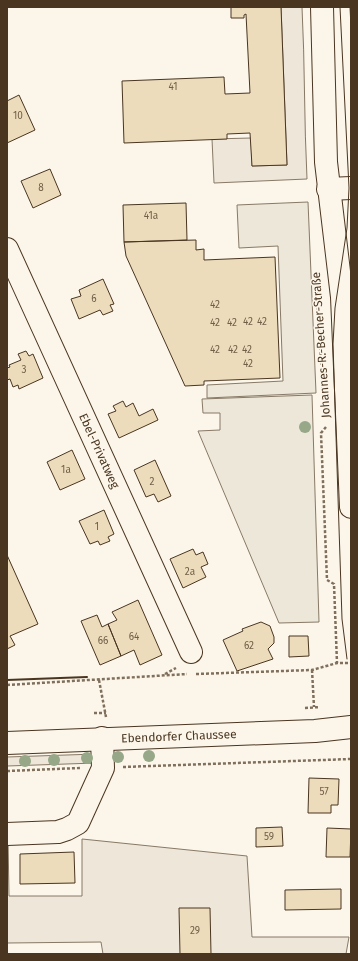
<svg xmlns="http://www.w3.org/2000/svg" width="358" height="961" font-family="'Fira Sans',sans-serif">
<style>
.green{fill:#ede6d9;stroke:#887966}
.parking{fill:#ede7d9;stroke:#887966}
.building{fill:#ecdcbc;stroke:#4a3520}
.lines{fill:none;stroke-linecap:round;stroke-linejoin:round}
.minor-casing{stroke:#4a3520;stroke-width:24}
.major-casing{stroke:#4a3520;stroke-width:24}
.path{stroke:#7f6f5c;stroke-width:2.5;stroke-dasharray:3 2;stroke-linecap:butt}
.minor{stroke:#fbf6e9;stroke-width:22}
.major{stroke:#fbf6e9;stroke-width:22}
.tram{stroke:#4a3520;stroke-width:1}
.wall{stroke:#4a3520;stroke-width:2}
.tree{fill:#96a887}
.labels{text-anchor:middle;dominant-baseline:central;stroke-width:3;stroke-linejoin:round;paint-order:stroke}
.number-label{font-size:10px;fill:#725f47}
.street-label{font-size:12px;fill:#4a3520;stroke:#fbf6e9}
</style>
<rect width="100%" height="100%" fill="#fbf6e9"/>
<!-- green -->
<path class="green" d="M 281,7 L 302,7 C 305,64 304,122 307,179 L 214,183 L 212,139 L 251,138 L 252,166 L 287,165 Z
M 96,754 L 96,763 L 7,766 L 7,757 Z
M 7,839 L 8,839 L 9,896 L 82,896 L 82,839 L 247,856 L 252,937 L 349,937 L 346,954 L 103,954 L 101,942 L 7,943 Z"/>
<!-- parking -->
<path class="parking" d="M 308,202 L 316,393 L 207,398 L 207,385 L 283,381 L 278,246 L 239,248 L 237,205 Z
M 312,395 L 319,622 L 279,623 L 198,431 L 220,430 L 220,413 L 203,413 L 202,399 Z"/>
<!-- building -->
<path class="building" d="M 231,7 L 281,7 L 287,165 L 252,166 L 250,133 L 227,134 L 227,139 L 124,143 L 122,81 L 224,77 L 225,94 L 250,93 L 246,14 L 244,15 L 244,18 L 231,18 Z
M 19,95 L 35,130 L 7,143 L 7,101 Z
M 50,169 L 61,195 L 33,208 L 21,181 Z
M 186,203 L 187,240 L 124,242 L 123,205 Z
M 196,240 L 196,250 L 204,249 L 204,260 L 275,257 L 280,378 L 204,381 L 204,385 L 185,386 L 126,256 L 124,242 Z
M 103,279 L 114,304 L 110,305 L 113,311 L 103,315 L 100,310 L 79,319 L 71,299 L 81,296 L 79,290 Z
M 26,351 L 29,356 L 33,354 L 43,378 L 19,389 L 18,385 L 13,387 L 10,379 L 7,380 L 7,368 L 10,367 L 9,365 L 21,360 L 18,354 Z
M 123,401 L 126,407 L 133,403 L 139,416 L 153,409 L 158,420 L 119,438 L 108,414 L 116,411 L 113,406 Z
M 72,450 L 85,479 L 60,490 L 47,462 Z
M 155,460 L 171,496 L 158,502 L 154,494 L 146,497 L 134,470 Z
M 104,510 L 114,534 L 108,537 L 110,541 L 100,545 L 98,541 L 90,544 L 79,521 Z
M 193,549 L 196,555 L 203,552 L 208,564 L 201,567 L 206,577 L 183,588 L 170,559 Z
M 7,555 L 38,624 L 10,636 L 15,645 L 7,649 Z
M 138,600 L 162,655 L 140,665 L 134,650 L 121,656 L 108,624 L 117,620 L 112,612 Z
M 97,615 L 102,627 L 108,624 L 121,656 L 100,665 L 81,621 Z
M 261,622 L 270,626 L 274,637 L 274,643 L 268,649 L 273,659 L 237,671 L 223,640 L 243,631 L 242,629 Z
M 289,636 L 308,636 L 309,656 L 289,657 Z
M 309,778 L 339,779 L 338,805 L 331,805 L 331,813 L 308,813 Z
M 282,827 L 283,846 L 256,847 L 256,828 Z
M 327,828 L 351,829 L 350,857 L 326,857 Z
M 74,852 L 75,883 L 20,884 L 20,854 Z
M 341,889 L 341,909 L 285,910 L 285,890 Z
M 179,908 L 210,908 L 211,954 L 180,954 Z"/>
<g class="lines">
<defs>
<g id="minor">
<path d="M 322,7 L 326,162 L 342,297 L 351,507"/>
<path d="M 328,189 L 351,188"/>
<path id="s1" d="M 7,249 L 191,652"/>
<path d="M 7,834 L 58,832 L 67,829 L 78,823 L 103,768 L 102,738"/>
</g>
<g id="major">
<path id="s2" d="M 7,743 L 315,731 L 351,727"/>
</g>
</defs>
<!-- minor casing -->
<use href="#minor" class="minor-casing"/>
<!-- major casing -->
<use href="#major" class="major-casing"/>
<!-- path -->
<path class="path" d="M 316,277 L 324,408
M 326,427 L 321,433 L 327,580 L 334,584 L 337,663
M 312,670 L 314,707
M 165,674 L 176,668
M 196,674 L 312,670 L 337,663 L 351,663
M 99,680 L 106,717
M 7,685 L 187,674
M 305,708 L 320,707
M 94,713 L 106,713
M 123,767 L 351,759
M 7,771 L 80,768"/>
<!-- minor -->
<use href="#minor" class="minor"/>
<!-- major -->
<use href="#major" class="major"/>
<!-- tram -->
<path class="tram" d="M 340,7 L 349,188 L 347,228 L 335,308 L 333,344 L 342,619 L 347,659
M 350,7 L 351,27"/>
<!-- wall -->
<path class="wall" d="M 7,680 L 87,677"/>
</g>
<!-- trees -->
<g class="tree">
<circle cx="305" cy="427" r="6"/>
<circle cx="149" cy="756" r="6"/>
<circle cx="118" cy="757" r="6"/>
<circle cx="87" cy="758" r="6"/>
<circle cx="54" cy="760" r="6"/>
<circle cx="25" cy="761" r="6"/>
</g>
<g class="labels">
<!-- number labels -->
<g class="number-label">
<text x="173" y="87">41</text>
<text x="18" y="116">10</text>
<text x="41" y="188">8</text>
<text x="151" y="216">41a</text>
<text x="94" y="299">6</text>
<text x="215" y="305">42</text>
<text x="248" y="322">42</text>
<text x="262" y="322">42</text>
<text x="215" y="323">42</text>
<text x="232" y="323">42</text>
<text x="215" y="350">42</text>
<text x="233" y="350">42</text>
<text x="247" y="350">42</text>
<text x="248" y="364">42</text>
<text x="24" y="370">3</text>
<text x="66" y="470">1a</text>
<text x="152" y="482">2</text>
<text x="97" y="527">1</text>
<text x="190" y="572">2a</text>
<text x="134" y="637">64</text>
<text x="103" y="641">66</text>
<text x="249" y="646">62</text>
<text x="324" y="792">57</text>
<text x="269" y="837">59</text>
<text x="195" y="931">29</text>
</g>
<!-- street labels -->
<g class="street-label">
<text transform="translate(321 345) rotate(-94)">Johannes-R.-Becher-Straße</text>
<text stroke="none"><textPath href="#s1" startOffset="222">Ebel-Privatweg</textPath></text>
<text stroke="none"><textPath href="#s2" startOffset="172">Ebendorfer Chaussee</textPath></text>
</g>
</g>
<!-- border -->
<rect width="358" height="961" fill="none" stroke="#4a3520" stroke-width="16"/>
</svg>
